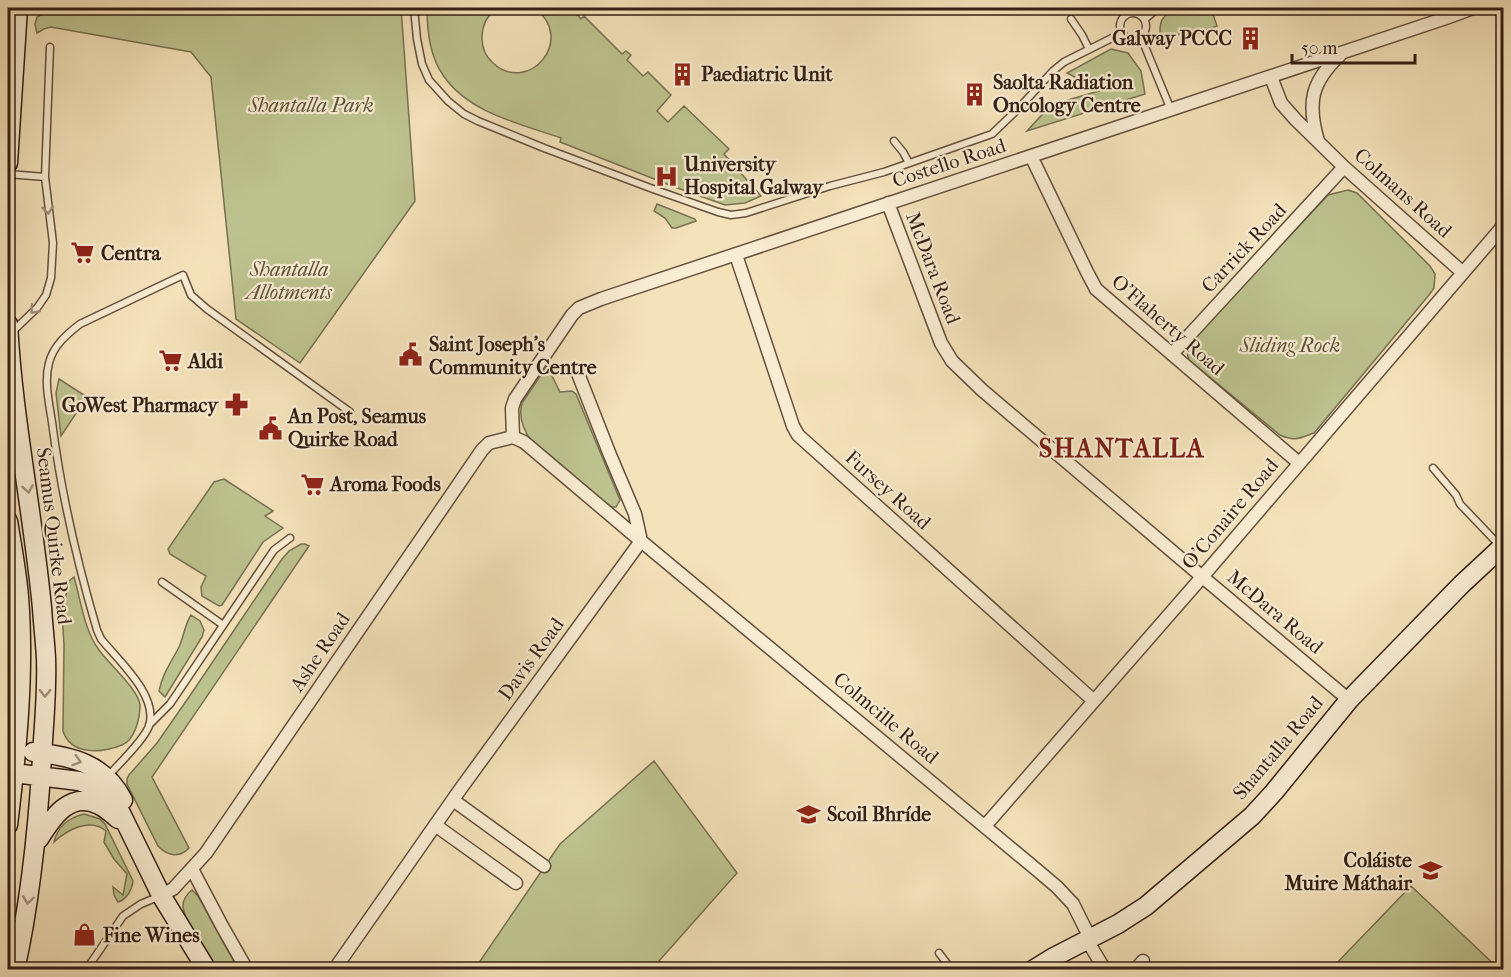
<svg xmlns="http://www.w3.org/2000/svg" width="1511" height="977" font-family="'IM FELL French Canon',serif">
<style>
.green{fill:#bdc38f;stroke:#787152;stroke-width:1.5}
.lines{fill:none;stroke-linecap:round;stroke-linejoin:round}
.lane-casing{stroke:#64503e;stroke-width:9}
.street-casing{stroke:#64503e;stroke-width:15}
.secondary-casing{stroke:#341f14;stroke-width:21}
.lane{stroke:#f8ecd2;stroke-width:6}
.street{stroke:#f8ecd2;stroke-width:12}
.secondary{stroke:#f8ecd2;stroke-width:18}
.oneway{stroke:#a0907c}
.labels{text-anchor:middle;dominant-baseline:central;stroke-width:4.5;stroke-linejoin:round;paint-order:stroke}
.poi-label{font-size:20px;font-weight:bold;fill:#341f14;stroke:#f8ecd2;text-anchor:start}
.park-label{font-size:20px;font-style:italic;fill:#5d5039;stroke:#f8ecd2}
.street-label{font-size:20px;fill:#341f14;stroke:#f8ecd2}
.district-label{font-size:26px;font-weight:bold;letter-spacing:1.5px;fill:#7a1f14;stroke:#f8ecd2}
</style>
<rect width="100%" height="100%" fill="#f4e2ba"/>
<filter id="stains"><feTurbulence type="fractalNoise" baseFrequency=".00333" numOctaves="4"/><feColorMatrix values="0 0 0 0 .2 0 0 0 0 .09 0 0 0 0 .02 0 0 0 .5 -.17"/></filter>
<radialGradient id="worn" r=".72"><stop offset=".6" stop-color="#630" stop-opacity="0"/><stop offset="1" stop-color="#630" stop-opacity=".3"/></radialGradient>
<!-- green -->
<path class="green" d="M 44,8 L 401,8 L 415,201 L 300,363 L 236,319 L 211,77 L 191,52 L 51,27 L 44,29 L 37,33 L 35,24 L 37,17 L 43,14 Z
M 427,8 L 499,8 C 488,14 482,25 482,38 C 482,48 486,57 493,63 C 529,96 577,38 534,8 L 563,8 L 567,11 L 573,10 L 581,19 L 584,16 L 622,54 L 626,51 L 631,55 L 627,60 L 643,76 L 648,72 L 671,95 L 657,111 L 668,122 L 684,106 L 729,149 L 724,154 L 761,196 L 745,203 L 725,205 L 672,186 L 560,142 L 561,138 C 521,124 468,113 443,75 C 430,57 427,29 427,8 Z
M 1174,8 L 1211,8 L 1217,26 L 1188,37 L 1185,32 L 1160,42 C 1160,23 1158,20 1174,8 Z
M 1111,49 L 1128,53 L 1141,71 L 1145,94 L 1027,131 L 1051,105 L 1099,91 L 1093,77 L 1082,81 L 1067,73 Z
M 1348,190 L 1357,193 L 1430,266 L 1435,274 L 1434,288 L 1429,295 L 1314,433 C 1300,438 1295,442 1280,435 L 1189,360 C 1186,351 1187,347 1192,340 L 1328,195 Z
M 657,204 L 695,219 L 696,221 L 676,228 L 672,228 L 665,218 L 654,211 Z
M 547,366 L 560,392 L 572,391 L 576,394 L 620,500 L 616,507 L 612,507 L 608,505 L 532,442 C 523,430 518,418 522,403 Z
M 59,379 L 87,397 L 61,436 L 56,393 Z
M 224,479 L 273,511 L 265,516 L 283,528 L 263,542 L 222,605 L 219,606 L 202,596 L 201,587 L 206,576 L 170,554 L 168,549 L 214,482 Z
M 301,544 L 305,544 L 309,546 L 152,777 L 189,848 C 179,859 166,855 158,846 L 127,784 L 127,779 L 129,775 L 157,743 L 189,697 L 282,559 L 289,551 Z
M 74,577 C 81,601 84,630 99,650 C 108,663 139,690 140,705 C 140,718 135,740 122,745 C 102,753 71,756 63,731 L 64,645 L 62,613 L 69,581 Z
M 191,615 L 200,621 L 204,630 L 202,637 L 165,697 L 159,691 C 163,672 171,663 179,647 C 184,636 185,624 191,615 Z
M 654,761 L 737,873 L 659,961 L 675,969 L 474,970 L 560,844 Z
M 84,814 L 100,819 L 105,824 L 133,881 C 132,890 127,899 118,902 L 114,895 L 113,887 L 123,895 L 127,874 L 114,859 L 104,842 L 106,831 C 90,817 67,830 54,842 C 58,826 68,818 84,814 Z
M 1411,886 L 1499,969 L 1331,969 Z
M 192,890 L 198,896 L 238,969 L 218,969 C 208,954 184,923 183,906 C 183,899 187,894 192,890 Z"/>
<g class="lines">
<defs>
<path id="lane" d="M 414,8 L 417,39 L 422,64 L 429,80 L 448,101 L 464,114 L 478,121 L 544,148 L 653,189 L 718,212 L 731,215 L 746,213 L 830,186 L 884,172 L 992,134 L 1017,110 L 1053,71 L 1064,62 L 1122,33
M1120 26a13 13 0 1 1 26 0a13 13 0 1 1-26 0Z
M 1071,19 L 1082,35 L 1089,49
M 1145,19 L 1158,8
M 1141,37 L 1171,110
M 894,141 L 903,152 L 909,163
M 8,174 L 45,177
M 12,332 L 37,308 L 46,295 L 51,278 L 53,243 L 45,177 L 50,47
M 1433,468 L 1456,495 L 1460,504 L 1501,547
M 162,582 L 223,625
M 149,725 L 170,704 L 274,550 L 290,538
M 107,777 C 118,765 144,740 149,726 C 159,696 118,660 101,639 L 97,630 C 77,562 61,493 52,422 C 49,403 44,381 49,363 C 53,346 67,334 80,324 L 183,275 L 191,295 L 207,309 L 350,412
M 939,953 L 952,970
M 86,970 L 123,916 L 141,904 L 160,896"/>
<path id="street" d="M 1271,77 L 1281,103 L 1296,120 L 1344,167 L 1462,272
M 1318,141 C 1307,103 1311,82 1340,55
M 1031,156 L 1087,272 L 1096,289 L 1299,463
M 888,203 L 941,343 L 952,361 L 982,390 L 1193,569 L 1349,700
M 736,255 L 793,426 L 798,435 L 1094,701
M 1172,354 L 1344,167
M 513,437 L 512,408 L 515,399 L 572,315 L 579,308 L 601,299 L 1443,19 L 1473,8
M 513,437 L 524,442 L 641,541 L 1037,870 L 1057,887 L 1073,904 L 1090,938
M 453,800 L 544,866
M 435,825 L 516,883
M 985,826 L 1202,577 L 1504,225
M 192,869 L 222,926 L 247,970
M 161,895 L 173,889 L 206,853 L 482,450 L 489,443 L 513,437
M 1087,940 L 1105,970
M 334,970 L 459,791 L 641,541 L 635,514 L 610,455 L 577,371
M 1135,970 L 1143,961"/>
<path id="secondary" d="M 8,163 L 18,8
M 8,324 C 13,419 33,513 42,608 C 43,624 45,641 46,658 C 47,685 45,713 43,740 C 39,817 32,894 15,970
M 8,521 C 12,546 17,572 19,597 C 25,672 17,751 8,825
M 33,752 C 71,756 104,763 123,800
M 14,773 L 79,781 L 98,788 L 116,803 L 161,895 L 207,970
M 39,839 C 52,818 70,790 99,805 C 106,808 112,814 118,819
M 1033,970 L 1054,957 L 1118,924 L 1146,906 L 1252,816 L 1274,792 L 1349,700 L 1462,584 L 1504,545"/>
</defs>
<!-- lane casing -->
<use href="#lane" class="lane-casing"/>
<!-- street casing -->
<use href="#street" class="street-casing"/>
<!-- secondary casing -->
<use href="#secondary" class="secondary-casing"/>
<!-- lane -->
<use href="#lane" class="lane"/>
<!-- street -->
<use href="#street" class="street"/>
<!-- secondary -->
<use href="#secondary" class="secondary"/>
</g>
<!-- one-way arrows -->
<defs><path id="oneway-chevron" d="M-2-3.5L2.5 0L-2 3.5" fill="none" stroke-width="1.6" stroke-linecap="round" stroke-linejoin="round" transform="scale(1.5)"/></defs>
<g class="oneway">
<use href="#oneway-chevron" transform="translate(48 210) rotate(84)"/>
<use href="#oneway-chevron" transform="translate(34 310) rotate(131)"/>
<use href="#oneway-chevron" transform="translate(28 489) rotate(81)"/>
<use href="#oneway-chevron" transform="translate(45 693) rotate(91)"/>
<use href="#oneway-chevron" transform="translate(77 761) rotate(18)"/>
<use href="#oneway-chevron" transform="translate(28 900) rotate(98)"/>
</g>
<!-- icons -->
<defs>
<symbol id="building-bare" viewBox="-9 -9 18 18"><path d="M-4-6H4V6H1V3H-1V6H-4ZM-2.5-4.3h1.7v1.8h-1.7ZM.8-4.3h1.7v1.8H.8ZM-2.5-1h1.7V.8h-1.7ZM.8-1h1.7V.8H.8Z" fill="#8f2418" stroke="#f8ecd2" stroke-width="2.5" paint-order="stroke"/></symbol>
<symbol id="hospital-bare" viewBox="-9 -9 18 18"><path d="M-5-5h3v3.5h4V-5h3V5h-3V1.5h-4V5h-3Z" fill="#8f2418" stroke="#f8ecd2" stroke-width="2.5" paint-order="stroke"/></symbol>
<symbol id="supermarket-bare" viewBox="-9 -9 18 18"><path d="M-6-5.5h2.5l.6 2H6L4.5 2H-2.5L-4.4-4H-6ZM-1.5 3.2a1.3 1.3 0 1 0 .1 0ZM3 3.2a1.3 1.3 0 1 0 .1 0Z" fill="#8f2418" stroke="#f8ecd2" stroke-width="2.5" paint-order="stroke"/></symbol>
<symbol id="civic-bare" viewBox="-9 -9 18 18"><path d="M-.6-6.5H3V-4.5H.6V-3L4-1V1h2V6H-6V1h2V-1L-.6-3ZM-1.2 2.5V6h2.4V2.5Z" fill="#8f2418" stroke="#f8ecd2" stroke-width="2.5" paint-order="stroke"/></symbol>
<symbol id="pharmacy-bare" viewBox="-9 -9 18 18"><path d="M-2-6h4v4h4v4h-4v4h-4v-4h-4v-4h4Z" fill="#8f2418" stroke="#f8ecd2" stroke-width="2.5" paint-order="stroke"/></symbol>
<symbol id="school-bare" viewBox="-9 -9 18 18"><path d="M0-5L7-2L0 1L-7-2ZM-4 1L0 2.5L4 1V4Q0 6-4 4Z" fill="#8f2418" stroke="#f8ecd2" stroke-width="2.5" paint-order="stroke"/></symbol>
<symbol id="shop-bare" viewBox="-9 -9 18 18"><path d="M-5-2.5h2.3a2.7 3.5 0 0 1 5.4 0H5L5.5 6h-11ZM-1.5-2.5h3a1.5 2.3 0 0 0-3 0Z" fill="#8f2418" stroke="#f8ecd2" stroke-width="2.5" paint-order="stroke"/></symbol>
</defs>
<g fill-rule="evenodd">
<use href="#building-bare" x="1234" y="22" width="33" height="33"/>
<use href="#building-bare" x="666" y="58" width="33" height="33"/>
<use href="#building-bare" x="958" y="78" width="33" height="33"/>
<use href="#hospital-bare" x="650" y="160" width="33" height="33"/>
<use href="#supermarket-bare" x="66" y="236" width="33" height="33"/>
<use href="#civic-bare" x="394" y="338" width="33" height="33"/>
<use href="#supermarket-bare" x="154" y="344" width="33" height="33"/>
<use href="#pharmacy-bare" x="220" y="388" width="33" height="33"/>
<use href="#civic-bare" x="254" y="412" width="33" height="33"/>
<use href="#supermarket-bare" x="296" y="468" width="33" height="33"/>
<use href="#school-bare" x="792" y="798" width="33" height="33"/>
<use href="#school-bare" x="1414" y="854" width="33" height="33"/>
<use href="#shop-bare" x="68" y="918" width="33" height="33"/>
</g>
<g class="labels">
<!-- poi labels -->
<g class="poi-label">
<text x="1232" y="38" text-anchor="end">Galway PCCC</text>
<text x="701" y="74">Paediatric Unit</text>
<text x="993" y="82">Saolta Radiation<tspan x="993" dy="23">Oncology Centre</tspan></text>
<text x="684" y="164">University<tspan x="684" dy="23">Hospital Galway</tspan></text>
<text x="101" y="253">Centra</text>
<text x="429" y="344">Saint Joseph's<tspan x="429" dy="23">Community Centre</tspan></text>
<text x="188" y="361">Aldi</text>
<text x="218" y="405" text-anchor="end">GoWest Pharmacy</text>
<text x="288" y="416">An Post, Seamus<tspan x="288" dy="23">Quirke Road</tspan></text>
<text x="330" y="484">Aroma Foods</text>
<text x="827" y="814">Scoil Bhríde</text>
<text x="1412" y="860" text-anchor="end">Coláiste<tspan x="1412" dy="23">Muire Máthair</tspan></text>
<text x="103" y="935">Fine Wines</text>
</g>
<!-- park labels -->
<g class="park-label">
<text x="311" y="105">Shantalla Park</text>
<text x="289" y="269">Shantalla<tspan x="289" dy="23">Allotments</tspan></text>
<text x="1290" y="345">Sliding Rock</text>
</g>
<!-- street labels -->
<g class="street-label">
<text transform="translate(949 163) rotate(-18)">Costello Road</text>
<text transform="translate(1403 193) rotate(42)">Colmans Road</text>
<text transform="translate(1244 248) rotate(-47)">Carrick Road</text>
<text transform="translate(933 268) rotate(69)">McDara Road</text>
<text transform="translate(1168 325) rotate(41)">O'Flaherty Road</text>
<text transform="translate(888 490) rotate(42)">Fursey Road</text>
<text transform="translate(1230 514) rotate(-50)">O'Conaire Road</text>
<text transform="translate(54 536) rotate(83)">Seamus Quirke Road</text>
<text transform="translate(1275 612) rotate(40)">McDara Road</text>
<text transform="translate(320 652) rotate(-56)">Ashe Road</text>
<text transform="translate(531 659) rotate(-54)">Davis Road</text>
<text transform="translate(886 718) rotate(40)">Colmcille Road</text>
<text transform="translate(1278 748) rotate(-50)">Shantalla Road</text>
</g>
<!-- district labels -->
<g class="district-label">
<text x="1122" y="448">SHANTALLA</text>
</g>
</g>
<!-- margin -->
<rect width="1511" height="977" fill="none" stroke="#f4e2ba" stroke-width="30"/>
<rect x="9" y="9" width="1493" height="959" fill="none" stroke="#341f14" stroke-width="3"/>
<rect x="15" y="15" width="1481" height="947" fill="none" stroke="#341f14" stroke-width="1.5"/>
<!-- scale -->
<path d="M1292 54v9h123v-9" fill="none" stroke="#341f14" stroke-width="3"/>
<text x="1301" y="54" font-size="18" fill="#341f14" stroke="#f8ecd2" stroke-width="4.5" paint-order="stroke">50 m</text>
<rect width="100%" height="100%" filter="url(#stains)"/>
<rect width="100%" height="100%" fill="url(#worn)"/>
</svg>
